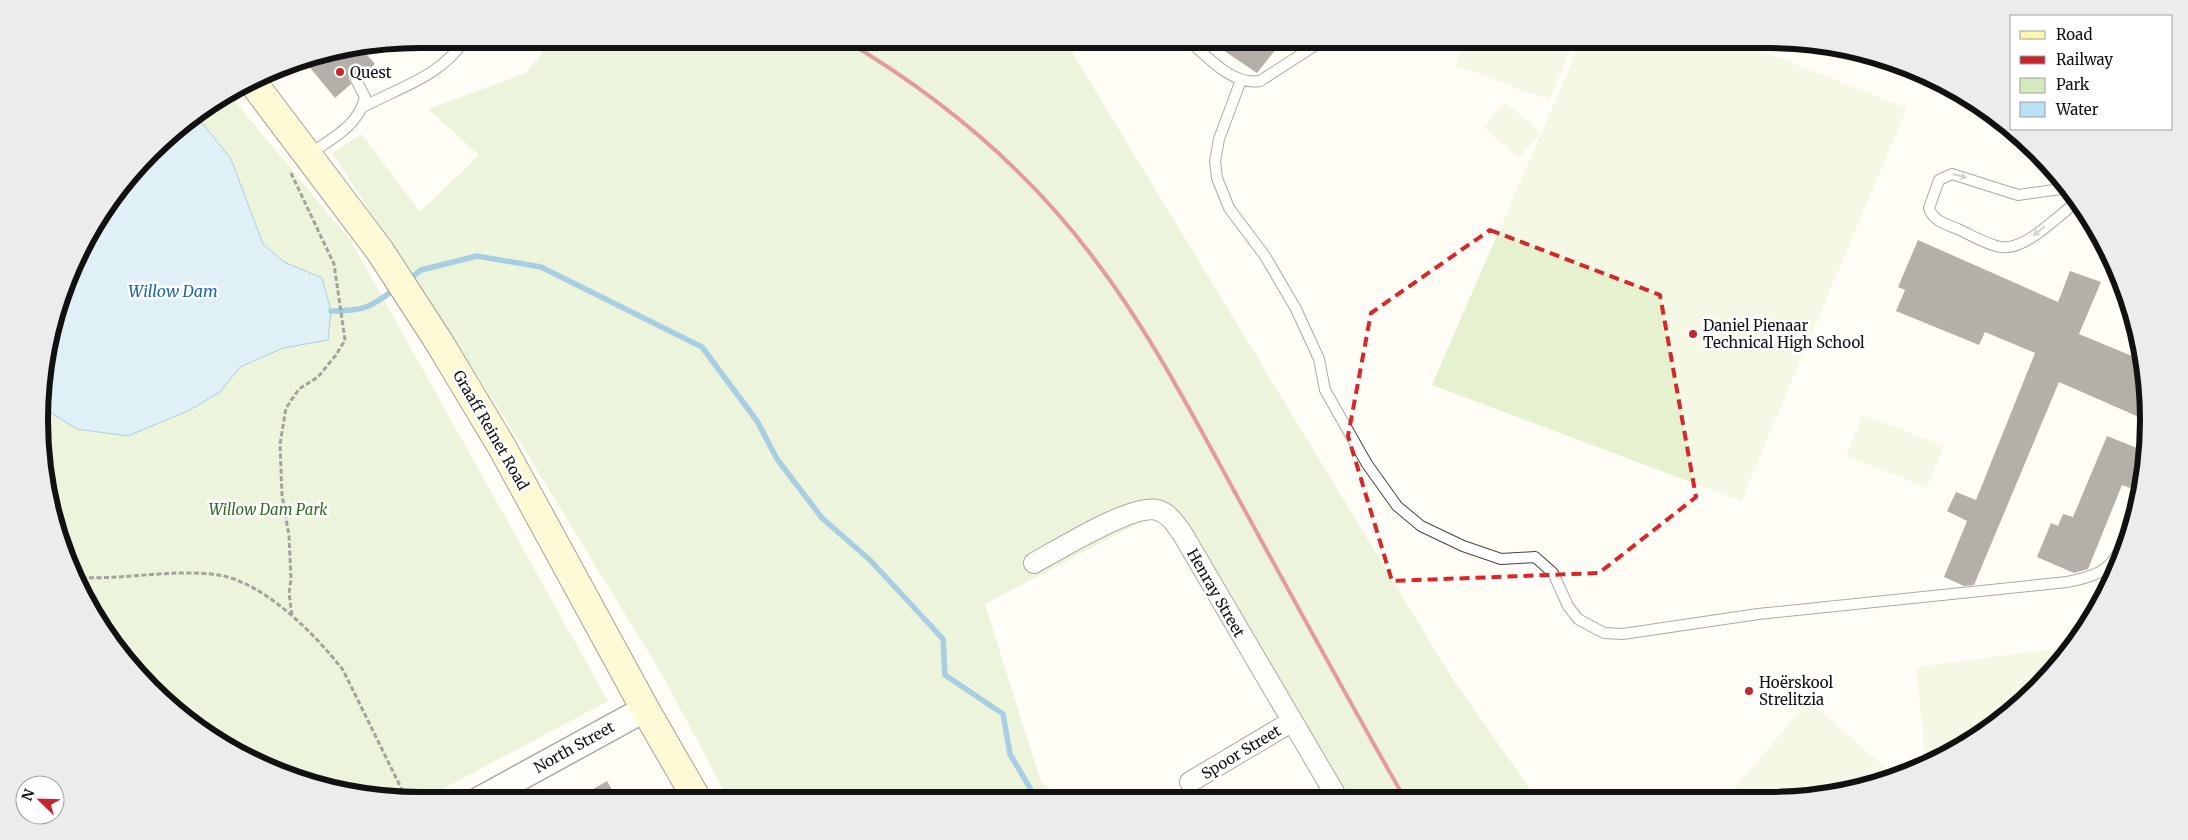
<svg xmlns="http://www.w3.org/2000/svg" width="2188" height="840" font-family="Merriweather,serif">
<style>
.green{fill:#d5ebbd}
.pitch{fill:#e6f2cf}
.water{fill:#b9e0f7;stroke:#3f96cf}
.lines{fill:none;stroke-linecap:round;stroke-linejoin:round}
.stream{stroke:#3f96cf;stroke-width:5.5}
.building{fill:#5a524d}
.service-casing{stroke:#444;stroke-width:12}
.minor-casing{stroke:#444;stroke-width:22}
.tertiary-casing{stroke:#444;stroke-width:28}
.secondary-casing{stroke:#333;stroke-width:30}
.path{stroke:#333;stroke-width:3;stroke-dasharray:5 2.5;stroke-linecap:butt}
.service{stroke:#fff;stroke-width:10}
.minor{stroke:#fff;stroke-width:20}
.tertiary{stroke:#fff;stroke-width:25}
.secondary{stroke:#fff6b0;stroke-width:28}
.rail{stroke:#c4262e;stroke-width:4}
.oneway{fill:#a0a0a0}
.marked{fill:none;stroke:#d62828;stroke-width:4;stroke-dasharray:10 6;stroke-linejoin:round}
.poi-dot{fill:#c4262e;stroke:#fff;stroke-width:2}
.labels{text-anchor:middle;dominant-baseline:central;stroke-width:5;stroke-linejoin:round;paint-order:stroke}
.poi-label{font-size:15px;fill:#111;stroke:#fff;text-anchor:start}
.street-label{font-size:15px;fill:#111;stroke:#fff}
.park-label{font-size:15px;font-style:italic;fill:#2f6b1f;stroke:#fff}
.water-label{font-size:16px;font-style:italic;fill:#1768a6;stroke:#fff}
.rim{fill:none;stroke:#111;stroke-width:6}
</style>
<rect width="100%" height="100%" fill="#fffdf5"/>
<!-- green -->
<path class="green" d="M 553,39 L 1064,39 L 1452,678 L 1537,799 L 1340,799 L 1165,509 L 985,604 L 1041,782 L 1066,800 L 729,801 L 663,676 L 510,426 L 332,153 L 361,134 L 420,212 L 479,155 L 428,109 L 526,73 Z
M 227,92 L 351,241 L 608,701 L 420,801 L 321,788 L 252,762 L 188,723 L 103,632 L 68,566 L 46,495 L 42,370 L 59,297 L 90,230 L 169,133 Z"/>
<!-- pitch -->
<path class="pitch" d="M 1466,39 L 1575,39 L 1549,100 L 1455,65 Z
M 1582,39 L 1731,39 L 1907,108 L 1741,501 L 1432,385 Z
M 1505,102 L 1540,132 L 1519,158 L 1483,127 Z
M 1863,415 L 1944,446 L 1927,488 L 1846,456 Z
M 2068,647 L 2020,706 L 1936,762 L 1926,765 L 1916,667 Z
M 1809,701 L 1894,775 L 1818,798 L 1726,798 Z"/>
<!-- water -->
<path class="water" d="M 195,114 L 231,159 L 263,244 L 284,262 L 322,278 L 331,311 L 328,340 L 283,348 L 240,367 L 220,392 L 188,411 L 128,436 L 77,429 L 43,408 L 42,370 L 59,297 L 90,230 L 169,133 Z"/>
<g class="lines">
<!-- stream -->
<path class="stream" d="M 407,281 L 421,270 L 477,256 L 541,267 L 702,347 L 757,421 L 777,459 L 822,518 L 870,560 L 943,639 L 945,675 L 1003,714 L 1010,754 L 1037,800
M 331,311 C 363,311 370,308 395,289"/>
</g>
<!-- building -->
<path class="building" d="M 1231,39 L 1284,39 L 1257,73 L 1223,50 Z
M 361,48 L 375,64 L 361,76 L 352,74 L 349,79 L 351,84 L 335,98 L 307,64 L 318,56 Z
M 1918,240 L 2058,302 L 2070,271 L 2101,282 L 2079,334 L 2144,361 L 2146,371 L 2148,421 L 2059,382 L 1974,585 L 1964,586 L 1944,577 L 1967,521 L 1947,511 L 1956,492 L 1976,500 L 2035,353 L 1985,332 L 1979,345 L 1896,311 L 1905,290 L 1898,287 Z
M 2107,436 L 2147,452 L 2141,492 L 2122,485 L 2088,569 L 2074,573 L 2037,557 L 2051,523 L 2058,526 L 2063,514 L 2073,517 Z
M 607,781 L 618,801 L 573,801 Z"/>
<g class="lines">
<defs>
<path id="service" d="M 1187,39 C 1207,56 1232,86 1260,81 L 1325,39
M 1241,80 L 1219,139 L 1215,161 L 1217,178 L 1229,208 L 1265,256 L 1296,309 L 1319,359 L 1325,390 L 1367,464 L 1397,506 L 1421,526 L 1463,546 L 1501,559 L 1535,557 L 1553,573 L 1568,606 L 1578,619 L 1604,633 L 1623,634 L 1758,614 L 2067,582 C 2109,574 2111,566 2131,531
M 363,107 C 400,87 442,76 465,39
M 308,155 C 331,139 359,126 365,97 L 356,80
M 2068,188 L 2018,195 L 1952,174 L 1939,180 L 1929,208 C 1932,220 1947,225 1958,229 C 1971,235 1987,245 2001,247 C 2026,251 2058,215 2078,201"/>
<path id="minor" d="M 1034,563 C 1058,550 1133,503 1157,510 C 1169,513 1175,524 1182,533 L 1338,799
M 1190,782 L 1291,722"/>
<path id="tertiary" d="M 477,801 L 645,709"/>
<path id="secondary" d="M 251,80 L 380,251 L 439,342 L 502,447 L 645,709 L 698,801"/>
</defs>
<!-- service casing -->
<use href="#service" class="service-casing"/>
<!-- minor casing -->
<use href="#minor" class="minor-casing"/>
<!-- tertiary casing -->
<use href="#tertiary" class="tertiary-casing"/>
<!-- secondary casing -->
<use href="#secondary" class="secondary-casing"/>
<!-- path -->
<path class="path" d="M 291,173 L 334,264 L 345,340 L 336,355 L 318,377 L 299,389 L 286,408 L 280,444 L 282,495 L 289,536 L 291,579 L 289,593 L 292,616
M 74,577 C 121,581 172,568 218,575 C 264,582 315,634 343,670 L 407,800"/>
<!-- service -->
<use href="#service" class="service"/>
<!-- minor -->
<use href="#minor" class="minor"/>
<!-- tertiary -->
<use href="#tertiary" class="tertiary"/>
<!-- secondary -->
<use href="#secondary" class="secondary"/>
<!-- rail -->
<path class="rail" d="M 843,39 C 938,95 1025,167 1092,256 C 1147,328 1189,408 1232,487 C 1289,591 1346,696 1405,799"/>
</g>
<!-- one-way arrows -->
<defs><path id="oneway-solid" d="M-6-.8H1V-3.2L6.5 0L1 3.2V.8H-6Z" transform="scale(1.25)"/></defs>
<g class="oneway">
<use href="#oneway-solid" transform="translate(1960 176) rotate(15)"/>
<use href="#oneway-solid" transform="translate(2039 231) rotate(142)"/>
</g>
<!-- marked area -->
<path d="M0 0H2188V840H0ZM 1490,230 L 1660,295 L 1696,497 L 1599,573 L 1392,581 L 1348,436 L 1371,313 Z" fill="#fffdf5" fill-opacity=".55" fill-rule="evenodd"/>
<path class="marked" d="M 1490,230 L 1660,295 L 1696,497 L 1599,573 L 1392,581 L 1348,436 L 1371,313 Z"/>
<!-- markers -->
<g class="poi-dot">
<circle cx="340" cy="72" r="5"/>
<circle cx="1693" cy="334" r="5"/>
<circle cx="1749" cy="691" r="5"/>
</g>
<g class="labels">
<!-- poi labels -->
<g class="poi-label">
<text x="350" y="72">Quest</text>
<text x="1703" y="325">Daniel Pienaar<tspan x="1703" dy="17">Technical High School</tspan></text>
<text x="1759" y="682">Hoërskool<tspan x="1759" dy="17">Strelitzia</tspan></text>
</g>
<!-- street labels -->
<g class="street-label">
<text transform="translate(491 430) rotate(60)">Graaff Reinet Road</text>
<text transform="translate(1216 593) rotate(60)">Henray Street</text>
<text transform="translate(574 747) rotate(-29)">North Street</text>
<text transform="translate(1241 752) rotate(-31)">Spoor Street</text>
</g>
<!-- park labels -->
<g class="park-label">
<text x="268" y="509">Willow Dam Park</text>
</g>
<!-- water labels -->
<g class="water-label">
<text x="173" y="291">Willow Dam</text>
</g>
</g>
<!-- crop -->
<path d="M0 0H2188V840H0ZM420 48H1768A372 372 0 0 1 2140 420V420A372 372 0 0 1 1768 792H420A372 372 0 0 1 48 420V420A372 372 0 0 1 420 48Z" fill="#ececec" fill-rule="evenodd"/>
<path class="rim" d="M420 48H1768A372 372 0 0 1 2140 420V420A372 372 0 0 1 1768 792H420A372 372 0 0 1 48 420V420A372 372 0 0 1 420 48Z"/>
<!-- legend -->
<rect x="2010" y="15" width="162" height="115" fill="#ffffff" stroke="#a0a0a0"/>
<rect x="2020" y="31" width="25" height="8" fill="#fff6b0" stroke="#a0a0a0"/>
<text x="2056" y="40" font-size="15" fill="#111111">Road</text>
<rect x="2020" y="56" width="25" height="8" fill="#c4262e" stroke="#a0a0a0"/>
<text x="2056" y="65" font-size="15" fill="#111111">Railway</text>
<rect x="2020" y="78" width="25" height="15" fill="#d5ebbd" stroke="#a0a0a0"/>
<text x="2056" y="90" font-size="15" fill="#111111">Park</text>
<rect x="2020" y="102" width="25" height="15" fill="#b9e0f7" stroke="#a0a0a0"/>
<text x="2056" y="115" font-size="15" fill="#111111">Water</text>
<!-- north arrow -->
<g transform="translate(40 800) rotate(293)"><circle r="24" fill="#ffffff" stroke="#a0a0a0"/>
<path d="M0-4L9 19L0 12L-9 19Z" fill="#c4262e"/>
<text y="-8" font-size="14" font-weight="bold" text-anchor="middle" fill="#111111">N</text>
</g>
</svg>
